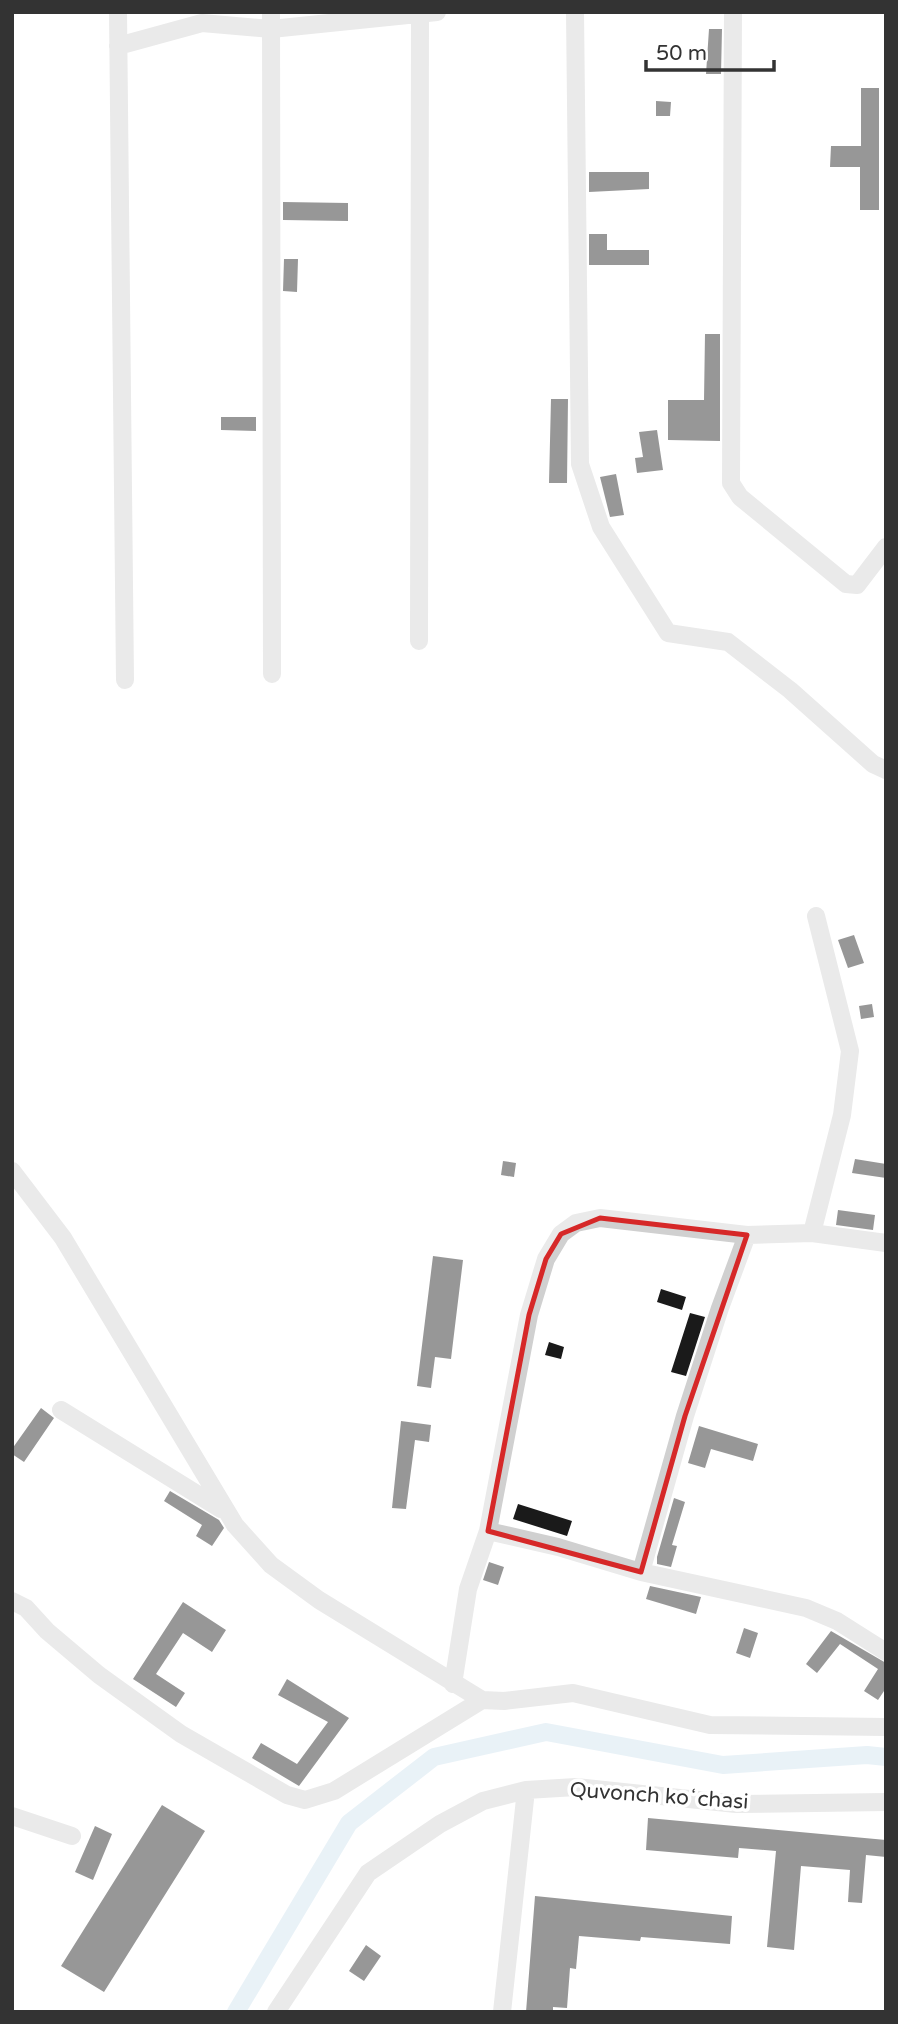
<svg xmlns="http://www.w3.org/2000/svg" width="898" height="2024" font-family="'Varela Round',sans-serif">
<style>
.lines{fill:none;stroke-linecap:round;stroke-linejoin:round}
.canal{stroke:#cfe2ee;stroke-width:18}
.building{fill:#1a1a1a}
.minor{stroke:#d0d0d0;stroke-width:18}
.marked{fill:none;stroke:#d62828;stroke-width:5;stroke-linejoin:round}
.labels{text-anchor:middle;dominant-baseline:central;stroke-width:7;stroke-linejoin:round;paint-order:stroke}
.street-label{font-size:21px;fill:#333;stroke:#fff}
</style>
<rect width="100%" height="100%" fill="#fff"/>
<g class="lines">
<!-- canal -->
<path class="canal" d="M 236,2012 L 349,1823 L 434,1757 L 546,1732 L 723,1765 L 867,1755 L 886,1757"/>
</g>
<!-- building -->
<path class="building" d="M 709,29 L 722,29 L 721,74 L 706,74 Z
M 861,88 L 879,88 L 879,210 L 860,210 L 860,167 L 830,167 L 831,146 L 861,146 Z
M 656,101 L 671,102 L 670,116 L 656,116 Z
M 589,172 L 649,172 L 649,189 L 589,192 Z
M 283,202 L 348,203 L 348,221 L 283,220 Z
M 589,234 L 607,234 L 607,250 L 649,250 L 649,265 L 589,265 Z
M 284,259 L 298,259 L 297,292 L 283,291 Z
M 705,334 L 720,334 L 720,441 L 668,440 L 668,400 L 704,400 Z
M 551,399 L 568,399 L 567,483 L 549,483 Z
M 221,417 L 256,417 L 256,431 L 221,430 Z
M 657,430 L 663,470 L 637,473 L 635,458 L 643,457 L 639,432 Z
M 616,474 L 624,515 L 610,517 L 600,477 Z
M 854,935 L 864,963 L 848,968 L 838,940 Z
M 872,1004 L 874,1017 L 861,1019 L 859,1006 Z
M 855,1159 L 886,1164 L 886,1178 L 852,1173 Z
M 503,1161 L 516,1163 L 514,1177 L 501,1175 Z
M 838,1210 L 875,1215 L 873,1230 L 836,1225 Z
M 433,1256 L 463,1260 L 451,1359 L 435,1357 L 431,1388 L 417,1386 Z
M 661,1289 L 686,1297 L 682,1310 L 657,1302 Z
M 690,1313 L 705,1317 L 686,1376 L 671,1372 Z
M 549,1342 L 564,1347 L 561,1359 L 545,1355 Z
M 41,1408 L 54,1418 L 24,1462 L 12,1454 L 12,1449 Z
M 401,1421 L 431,1425 L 429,1442 L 415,1440 L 406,1509 L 392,1508 Z
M 699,1426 L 758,1444 L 753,1461 L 711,1449 L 705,1468 L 688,1463 Z
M 170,1491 L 219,1520 L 224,1528 L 212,1546 L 196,1536 L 202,1525 L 164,1501 Z
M 674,1498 L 685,1502 L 672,1545 L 677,1546 L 671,1567 L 657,1564 L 657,1557 Z
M 518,1504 L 572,1521 L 567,1536 L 513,1519 Z
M 489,1562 L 504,1567 L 498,1585 L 483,1580 Z
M 650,1586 L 701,1597 L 696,1614 L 646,1599 Z
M 183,1602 L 226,1630 L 212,1652 L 183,1633 L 156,1674 L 185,1693 L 176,1707 L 133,1679 Z
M 744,1628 L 758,1633 L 750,1658 L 736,1653 Z
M 831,1631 L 886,1663 L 886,1688 L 878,1700 L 864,1691 L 878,1669 L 840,1644 L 817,1673 L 806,1664 Z
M 287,1679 L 349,1718 L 299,1786 L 252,1758 L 261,1743 L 297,1764 L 328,1722 L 278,1695 Z
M 162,1805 L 205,1831 L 104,1992 L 61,1966 Z
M 648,1818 L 886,1840 L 886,1857 L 866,1855 L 862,1903 L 848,1902 L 850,1870 L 801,1866 L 794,1950 L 767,1947 L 776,1851 L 739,1848 L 738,1858 L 646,1850 Z
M 95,1826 L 112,1834 L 93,1880 L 75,1872 Z
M 535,1896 L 732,1916 L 730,1944 L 641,1937 L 640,1941 L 579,1936 L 576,1969 L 570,1968 L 567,2008 L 553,2007 L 553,2012 L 526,2012 Z
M 366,1945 L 381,1956 L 364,1981 L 349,1971 Z"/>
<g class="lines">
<!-- minor -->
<path class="minor" d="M 118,12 L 125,680
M 271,12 L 272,674
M 575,12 L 580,464 L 601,527 L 668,633 L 728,642 L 790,690 L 873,764 L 886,770
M 733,12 L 731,483 L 740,497 L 846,584 L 857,585 L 886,547
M 118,46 L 202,23 L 271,29 L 437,12
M 419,641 L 420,12
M 12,1171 L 63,1238 L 235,1525 L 271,1565 L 319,1600 L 482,1700 L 504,1701 L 573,1693 L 710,1725 L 886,1727
M 812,1233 L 886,1243
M 61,1410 L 221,1509
M 488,1531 L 529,1315 L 546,1259 L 561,1234 L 576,1223 L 600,1218 L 747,1235
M 641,1572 L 806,1608 L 837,1621 L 886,1652
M 12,1601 L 26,1608 L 47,1631 L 99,1675 L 181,1734 L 287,1795 L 305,1800 L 334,1791 L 482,1700
M 453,1684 L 468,1589 L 488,1531 L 558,1547 L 641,1572 L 685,1416 L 720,1308 L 747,1235 L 812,1233 L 842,1115 L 850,1051 L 816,916
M 12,1816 L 72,1836
M 276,2012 L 368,1873 L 440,1824 L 483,1801 L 526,1790 L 576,1787 L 736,1804 L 886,1802
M 502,2012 L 526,1790"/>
</g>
<!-- marked area -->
<path d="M0 0H898V2024H0ZM 600,1218 L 747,1235 L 685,1416 L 641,1572 L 488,1531 L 529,1315 L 546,1259 L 561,1234 Z" fill="#fff" fill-opacity=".55" fill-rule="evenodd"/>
<path class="marked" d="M 600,1218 L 747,1235 L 685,1416 L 641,1572 L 488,1531 L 529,1315 L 546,1259 L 561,1234 Z"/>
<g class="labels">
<!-- street labels -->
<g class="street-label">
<text transform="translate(659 1796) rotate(4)">Quvonch koʻchasi</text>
</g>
</g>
<!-- border -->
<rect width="898" height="2024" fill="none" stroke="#333333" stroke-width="28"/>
<!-- scale -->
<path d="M646 60v10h128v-10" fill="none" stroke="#333333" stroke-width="3.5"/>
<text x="656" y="60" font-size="21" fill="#333333" stroke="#ffffff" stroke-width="5" paint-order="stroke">50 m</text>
</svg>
